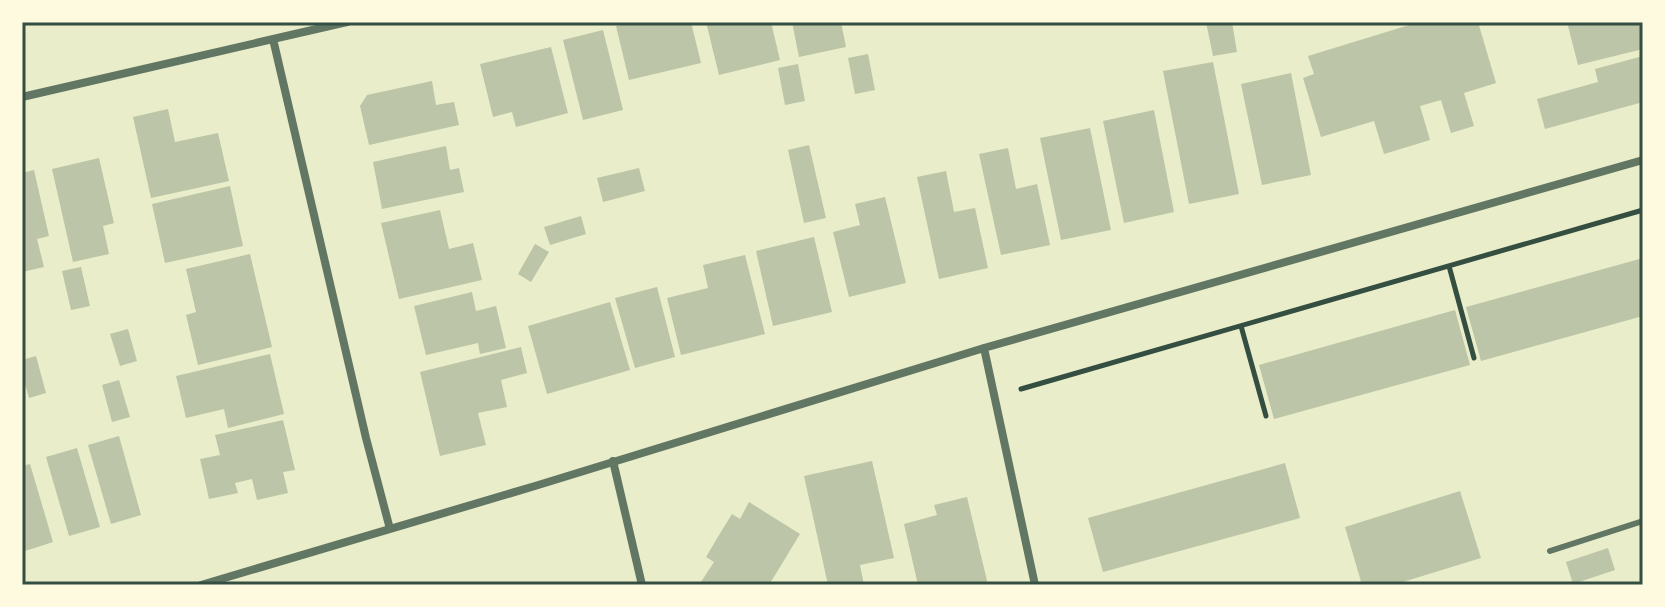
<svg xmlns="http://www.w3.org/2000/svg" width="1665" height="607" font-family="'Exo 2',sans-serif">
<style>
.building{fill:#bcc5a7}
.lines{fill:none;stroke-linecap:round;stroke-linejoin:round}
.path{stroke:#344e41;stroke-width:5}
.service{stroke:#617663;stroke-width:6}
.minor{stroke:#617663;stroke-width:8}
.neatline{fill:none;stroke:#344e41;stroke-width:3}
</style>
<rect width="100%" height="100%" fill="#e9edc9"/>
<!-- building -->
<path class="building" d="M 635,22 L 691,22 L 701,63 L 629,80 L 616,26 Z
M 706,22 L 771,22 L 780,60 L 719,75 Z
M 792,22 L 841,22 L 846,47 L 799,57 Z
M 1206,22 L 1232,22 L 1237,52 L 1213,56 Z
M 1419,22 L 1478,22 L 1496,83 L 1464,93 L 1474,126 L 1451,133 L 1441,100 L 1420,106 L 1430,140 L 1384,154 L 1374,121 L 1321,137 L 1303,78 L 1314,74 L 1308,56 Z
M 1567,22 L 1643,22 L 1643,49 L 1578,65 Z
M 603,30 L 623,110 L 583,120 L 563,40 Z
M 551,47 L 568,113 L 516,127 L 512,112 L 493,117 L 480,64 Z
M 868,54 L 875,90 L 855,94 L 848,58 Z
M 1643,56 L 1643,102 L 1545,129 L 1537,99 L 1598,82 L 1595,69 Z
M 1213,62 L 1239,194 L 1189,204 L 1163,71 Z
M 798,64 L 805,101 L 785,105 L 778,68 Z
M 1291,73 L 1311,175 L 1262,185 L 1241,84 Z
M 432,81 L 436,105 L 454,102 L 459,125 L 369,145 L 360,106 L 367,95 Z
M 168,109 L 175,142 L 218,133 L 229,181 L 151,198 L 133,117 Z
M 1154,110 L 1174,212 L 1124,223 L 1103,121 Z
M 1090,128 L 1111,230 L 1061,240 L 1040,138 Z
M 809,145 L 826,218 L 804,223 L 788,150 Z
M 446,146 L 450,170 L 459,168 L 464,192 L 382,209 L 373,162 Z
M 1008,148 L 1016,189 L 1037,184 L 1050,245 L 1001,255 L 979,154 Z
M 99,158 L 114,223 L 103,226 L 109,254 L 73,262 L 52,169 Z
M 639,168 L 645,191 L 603,202 L 597,178 Z
M 34,170 L 49,236 L 37,239 L 44,267 L 22,272 L 22,173 Z
M 946,171 L 954,212 L 975,208 L 988,268 L 939,279 L 917,177 Z
M 230,186 L 243,246 L 165,263 L 152,204 Z
M 885,197 L 906,283 L 849,297 L 833,232 L 860,225 L 855,204 Z
M 440,210 L 449,249 L 473,243 L 482,280 L 399,299 L 381,223 Z
M 581,216 L 586,234 L 550,245 L 544,227 Z
M 814,237 L 832,312 L 773,326 L 756,251 Z
M 535,244 L 549,252 L 531,282 L 518,274 Z
M 250,254 L 272,347 L 198,365 L 186,315 L 196,312 L 186,269 Z
M 745,255 L 765,334 L 681,355 L 667,298 L 708,288 L 703,265 Z
M 1643,258 L 1643,316 L 1481,361 L 1466,307 Z
M 81,267 L 90,306 L 71,310 L 62,271 Z
M 657,287 L 675,357 L 635,368 L 615,298 Z
M 472,292 L 476,311 L 496,306 L 506,348 L 480,354 L 478,343 L 426,355 L 414,306 Z
M 610,302 L 630,370 L 547,394 L 528,326 Z
M 1455,310 L 1470,365 L 1274,419 L 1259,365 Z
M 128,329 L 137,361 L 120,366 L 110,334 Z
M 521,347 L 527,373 L 501,380 L 507,407 L 478,413 L 486,445 L 440,456 L 420,372 Z
M 270,354 L 284,414 L 228,428 L 224,409 L 186,418 L 176,376 Z
M 36,356 L 46,393 L 29,398 L 22,373 L 22,360 Z
M 119,380 L 130,417 L 112,422 L 102,385 Z
M 283,420 L 295,470 L 283,472 L 288,493 L 257,500 L 252,479 L 235,483 L 238,493 L 209,499 L 200,459 L 220,455 L 215,435 Z
M 119,436 L 141,515 L 111,524 L 88,445 Z
M 77,448 L 100,527 L 69,536 L 46,457 Z
M 872,461 L 894,558 L 860,565 L 864,585 L 828,585 L 804,476 Z
M 1285,463 L 1300,518 L 1103,572 L 1088,518 Z
M 30,464 L 53,542 L 22,552 L 22,466 Z
M 1460,491 L 1481,558 L 1393,585 L 1362,585 L 1345,527 Z
M 967,497 L 988,585 L 918,585 L 904,524 L 937,515 L 934,505 Z
M 749,502 L 800,534 L 769,585 L 699,585 L 714,562 L 706,557 L 719,535 L 732,514 L 740,519 Z
M 1608,548 L 1615,570 L 1573,584 L 1566,562 Z"/>
<g class="lines">
<!-- path -->
<path class="path" d="M 1449,266 L 1474,358
M 1241,326 L 1266,416
M 1021,389 L 1643,210"/>
<!-- service -->
<path class="service" d="M 1550,551 L 1643,521"/>
<!-- minor -->
<path class="minor" d="M 273,39 L 366,438 L 390,529
M 22,97 L 347,22
M 984,348 L 1035,585
M 613,461 L 642,585
M 201,585 L 535,486 L 984,348 L 1643,160"/>
</g>
<!-- border -->
<rect width="1665" height="607" fill="none" stroke="#fefae0" stroke-width="48"/>
<rect x="24" y="24" width="1617" height="559" class="neatline"/>
</svg>
